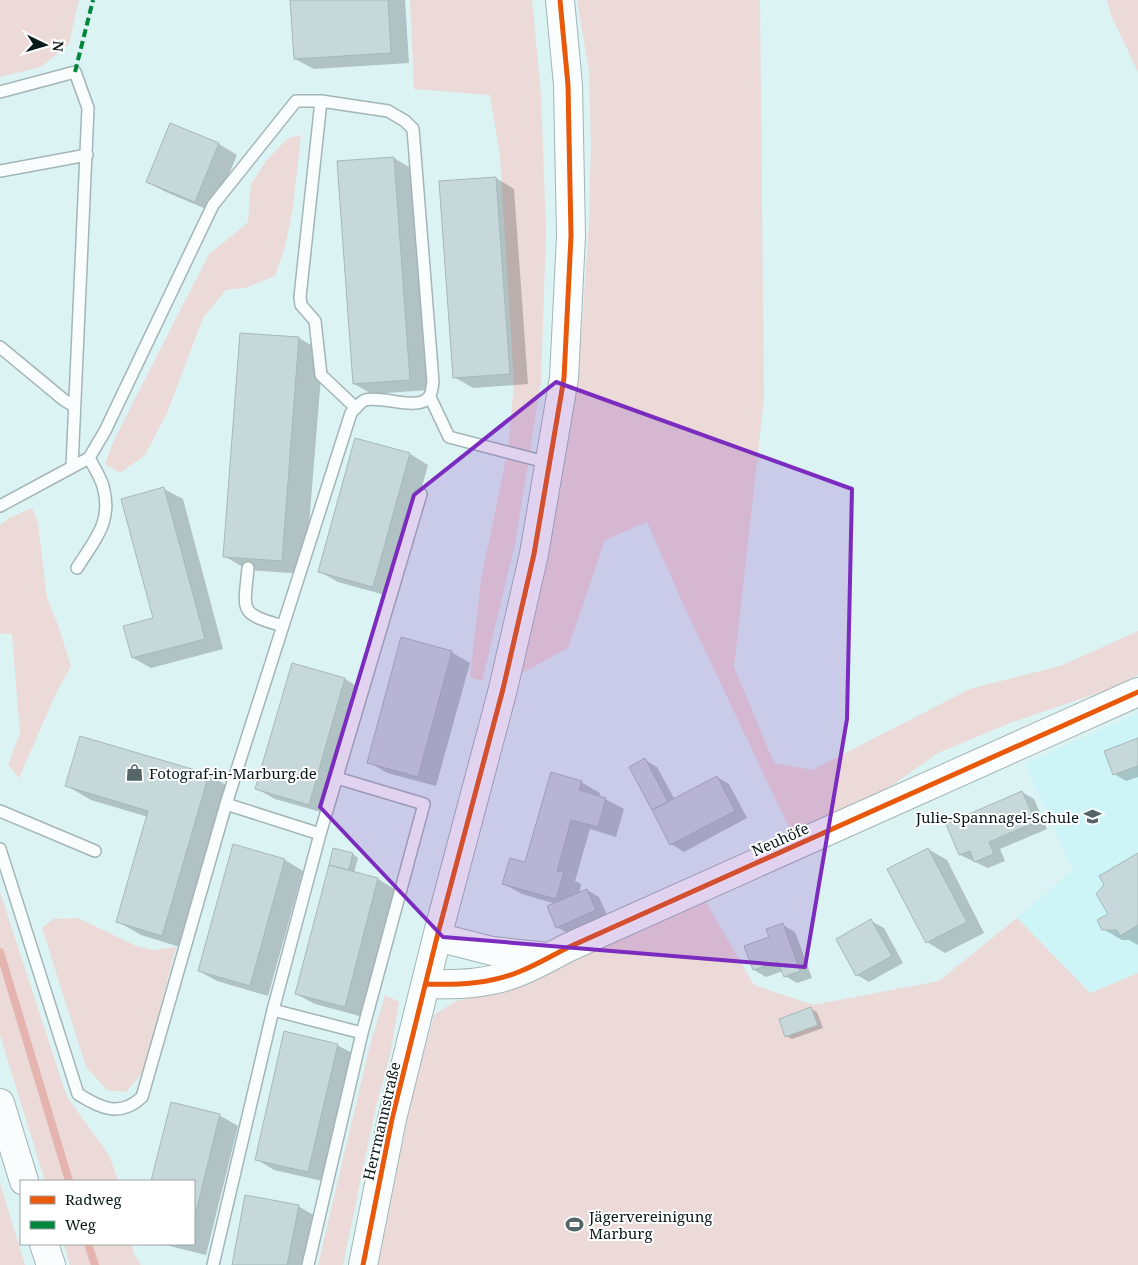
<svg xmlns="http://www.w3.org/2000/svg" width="1138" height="1265" font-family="'Noto Serif',serif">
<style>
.built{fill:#cdf5f7}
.green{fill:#ebdad7}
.shadow{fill:#0003}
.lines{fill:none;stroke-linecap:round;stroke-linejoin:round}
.stream{stroke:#e6b4af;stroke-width:8}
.building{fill:#c6d8d9;stroke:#a6b8b9}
.lane-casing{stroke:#a3b5b6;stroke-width:14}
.secondary-casing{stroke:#a3b5b6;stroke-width:30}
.lane{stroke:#fafdfd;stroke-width:11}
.secondary{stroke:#fafdfd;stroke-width:28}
.quiet{stroke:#00873e;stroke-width:4;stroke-dasharray:8 4;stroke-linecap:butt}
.cycleway-casing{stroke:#fff;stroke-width:8}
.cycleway{stroke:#e8590c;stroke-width:5}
.marked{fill:#7b2cbf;fill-opacity:0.2;stroke:#7b2cbf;stroke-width:4;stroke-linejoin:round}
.labels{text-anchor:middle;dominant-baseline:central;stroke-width:4;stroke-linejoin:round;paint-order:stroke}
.poi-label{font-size:15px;fill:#0a1a1b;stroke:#fff;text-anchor:start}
.street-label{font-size:15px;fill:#0a1a1b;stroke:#fff}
</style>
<rect width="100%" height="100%" fill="#dcf3f4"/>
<!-- built -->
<path class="built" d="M 1138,713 L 1138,973 L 1090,993 L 1017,918 L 1073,870 L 1025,764 Z"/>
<!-- green -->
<path class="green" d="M 0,0 L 79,0 L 69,44 L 41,67 L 0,77 Z
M 410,0 L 532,0 L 541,94 L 546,233 L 541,382 L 515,544 L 482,681 L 470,677 L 481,580 L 508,450 L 514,383 L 500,156 L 490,95 L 414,89 Z
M 577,0 L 760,0 L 764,399 L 734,667 L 774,763 L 812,770 L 970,689 L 1063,665 L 1138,631 L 1138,675 L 1107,690 L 1010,723 L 938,753 L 891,786 L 814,827 L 791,832 L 684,606 L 647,522 L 605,540 L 568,648 L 515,677 L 543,571 L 571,424 L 582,326 L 589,221 L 591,142 L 589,70 Z
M 1107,0 L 1138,0 L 1138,72 L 1111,15 Z
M 301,135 L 293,207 L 285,247 L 275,276 L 245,288 L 226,290 L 203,318 L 167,413 L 145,455 L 120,473 L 105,464 L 114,440 L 209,254 L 233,235 L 248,222 L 251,184 L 266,161 L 288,138 Z
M 32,508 L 38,523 L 47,598 L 58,625 L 71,666 L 56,693 L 19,778 L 8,765 L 20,733 L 12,634 L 0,633 L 0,525 L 9,518 Z
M 0,892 L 67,1097 L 109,1155 L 118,1181 L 45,1181 L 0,1035 Z
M 705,900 L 754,985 L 813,1005 L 939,981 L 1017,918 L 1090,993 L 1138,973 L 1138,1265 L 378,1265 L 411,1101 L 434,1015 L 456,1001 L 525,984 Z
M 78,918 L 136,946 L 153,950 L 176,947 L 144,1071 L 126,1092 L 107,1090 L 86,1067 L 42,928 L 53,919 Z
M 385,995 L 399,1002 L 390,1055 L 375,1111 L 343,1265 L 318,1265 L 370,1045 Z
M 0,1183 L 25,1265 L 0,1265 Z
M 64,1244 L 132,1244 L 134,1254 L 141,1265 L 70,1265 Z"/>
<!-- shadow -->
<path class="shadow" d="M 292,0 L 405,0 L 409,63 L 314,69 L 295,59 Z
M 171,124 L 219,144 L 237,155 L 213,212 L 166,192 L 147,182 Z
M 394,158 L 412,169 L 428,390 L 372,394 L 354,384 Z
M 496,178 L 514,189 L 528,384 L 473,388 L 454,377 Z
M 299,338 L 323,352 L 305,574 L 248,570 L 224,556 Z
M 356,439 L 410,454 L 428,465 L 392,597 L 338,582 L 319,571 Z
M 164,489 L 183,499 L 223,649 L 151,668 L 133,658 L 155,619 Z
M 451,652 L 470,663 L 436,786 L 387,773 L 369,762 Z
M 345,679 L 363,690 L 328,814 L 275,799 L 257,789 Z
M 1138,740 L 1138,777 L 1126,781 L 1114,774 Z
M 645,760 L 657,767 L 675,800 L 717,777 L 729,784 L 747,818 L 684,852 L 671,844 L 631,767 Z
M 209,775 L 233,789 L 186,949 L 141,935 L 117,921 L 148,817 L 91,800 L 67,786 Z
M 581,782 L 600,793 L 599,797 L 605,799 L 624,809 L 616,837 L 590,829 L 575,881 L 581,884 L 579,894 L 587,890 L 599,897 L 608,917 L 569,934 L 557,927 L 556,904 L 522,894 L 504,884 L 526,864 Z
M 1022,792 L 1034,799 L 1047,829 L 1000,849 L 1005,861 L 988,868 L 960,855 Z
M 234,846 L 285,860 L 303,871 L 268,996 L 217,981 L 199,971 Z
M 928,849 L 947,860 L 984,933 L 945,953 L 927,942 Z
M 334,850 L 353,854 L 358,858 L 354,873 L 378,879 L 396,890 L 363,1017 L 315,1004 L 296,994 Z
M 1138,854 L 1138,945 L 1129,940 L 1122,940 L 1103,929 Z
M 871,921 L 884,928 L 903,963 L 869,982 L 857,975 Z
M 783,925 L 795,932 L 812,978 L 797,983 L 785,976 L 783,971 L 766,977 L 754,970 L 771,938 Z
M 811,1009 L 817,1012 L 823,1028 L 792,1039 L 786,1036 Z
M 337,1045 L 356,1055 L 327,1182 L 274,1170 L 256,1159 Z
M 171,1103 L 219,1115 L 238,1126 L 206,1255 L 161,1244 L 194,1244 L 194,1181 L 152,1181 Z
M 298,1206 L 317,1217 L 308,1265 L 233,1265 Z"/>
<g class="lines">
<!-- stream -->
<path class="stream" d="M 0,952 L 69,1181
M 88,1244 L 95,1265"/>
</g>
<!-- building -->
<path class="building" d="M 290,0 L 388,0 L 391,53 L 294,59 Z
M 170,123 L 219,143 L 195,202 L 146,182 Z
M 394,157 L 410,380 L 353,384 L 337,161 Z
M 496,177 L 510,374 L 453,378 L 439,181 Z
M 240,333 L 299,337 L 282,561 L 223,557 Z
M 355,438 L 410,453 L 373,587 L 318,572 Z
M 164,487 L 205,639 L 132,658 L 123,626 L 153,618 L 121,499 Z
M 401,637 L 452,651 L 418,777 L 367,763 Z
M 292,663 L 345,678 L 309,805 L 255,789 Z
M 80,736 L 209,774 L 162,936 L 116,922 L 148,811 L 65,786 Z
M 1138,738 L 1138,766 L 1113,775 L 1104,751 Z
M 645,758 L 668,802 L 652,810 L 629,767 Z
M 551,772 L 582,781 L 579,790 L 606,798 L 598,827 L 571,820 L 557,871 L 564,872 L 556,899 L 502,884 L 510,858 L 525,862 Z
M 717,776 L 735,811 L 670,845 L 652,810 Z
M 1022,791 L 1036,822 L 989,842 L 994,854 L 974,862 L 970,851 L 959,855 L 946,824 Z
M 233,844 L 285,859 L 250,986 L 198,971 Z
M 333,848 L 353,853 L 349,870 L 329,865 Z
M 928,848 L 967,922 L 926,943 L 887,869 Z
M 1138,853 L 1138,925 L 1120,936 L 1117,930 L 1102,930 L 1097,920 L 1108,914 L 1096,894 L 1104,885 L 1099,876 Z
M 329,865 L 378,878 L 345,1007 L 295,994 Z
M 587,889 L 596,910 L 556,928 L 547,906 Z
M 871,919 L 892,956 L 856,976 L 836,939 Z
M 783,923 L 800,971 L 784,977 L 778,962 L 753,970 L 744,946 L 769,937 L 766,929 Z
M 811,1007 L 818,1025 L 785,1037 L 779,1019 Z
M 284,1031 L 338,1044 L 308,1172 L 255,1160 Z
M 171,1102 L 220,1114 L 194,1220 L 194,1181 L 151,1181 Z
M 245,1195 L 299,1205 L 287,1265 L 232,1265 Z"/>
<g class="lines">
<defs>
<path id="lane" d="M 0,92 L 75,72 L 88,108 L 72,467
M 321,101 L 300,297 L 301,305 L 315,321 L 321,375 L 356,408
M 0,171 L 87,155
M 0,347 L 64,400 L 74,406
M 430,397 L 449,437 L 549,463
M 0,506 L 89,458 L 105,431 L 213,205 L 296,101 L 321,101 L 388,111 L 405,121 L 413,129 L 433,382 C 432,387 432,393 429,397 C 418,412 382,395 365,400 C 360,402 355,409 351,413 L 226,804 L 142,1097 C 120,1118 100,1108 78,1094 L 0,849
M 77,568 C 95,539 113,522 103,486 C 100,476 94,467 89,458
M 248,568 C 244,612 238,613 283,626
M 226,804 L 320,834 L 421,494
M 0,811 L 95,851
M 273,1010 L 362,1033
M 213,1265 L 273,1010 L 320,834
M 308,1265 L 362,1033 L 424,804 L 337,778"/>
<path id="secondary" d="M 437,937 L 492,951 L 548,957
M 426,984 C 458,985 491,984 521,971 C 538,964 553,955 569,947 L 1138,692
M 0,1103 L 24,1181
M 44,1244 L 51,1265
M 363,1265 L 392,1119 L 437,937 L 503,689 L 534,554 L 564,378 L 571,236 L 568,85 L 560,0"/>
</defs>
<!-- lane casing -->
<use href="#lane" class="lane-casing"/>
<!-- secondary casing -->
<use href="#secondary" class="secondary-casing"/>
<!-- lane -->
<use href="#lane" class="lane"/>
<!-- secondary -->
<use href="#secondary" class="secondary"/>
<!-- quiet -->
<path class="quiet" d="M 75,72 L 93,0"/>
<defs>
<path id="cycleway" d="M 426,984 C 458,985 491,984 521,971 C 538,964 553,955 569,947 L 1138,692
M 363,1265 L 392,1119 L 437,937 L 503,689 L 534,554 L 564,378 L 571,236 L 568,85 L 560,0"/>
</defs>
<!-- cycleway casing -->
<use href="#cycleway" class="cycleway-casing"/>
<!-- cycleway -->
<use href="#cycleway" class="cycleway"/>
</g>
<!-- marked area -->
<path class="marked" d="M 556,382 L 852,489 L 847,719 L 805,967 L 443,937 L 320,807 L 414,495 Z"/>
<!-- icons -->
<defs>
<symbol id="shop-bare" viewBox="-9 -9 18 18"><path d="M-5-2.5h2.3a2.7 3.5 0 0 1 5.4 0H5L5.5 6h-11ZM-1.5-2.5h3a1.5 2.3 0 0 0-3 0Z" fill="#546667" stroke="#fff" stroke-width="2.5" paint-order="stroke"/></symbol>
<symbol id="school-bare" viewBox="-9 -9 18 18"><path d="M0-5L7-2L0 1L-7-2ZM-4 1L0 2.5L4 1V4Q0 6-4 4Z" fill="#546667" stroke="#fff" stroke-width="2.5" paint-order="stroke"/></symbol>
<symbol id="stadium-bare" viewBox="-9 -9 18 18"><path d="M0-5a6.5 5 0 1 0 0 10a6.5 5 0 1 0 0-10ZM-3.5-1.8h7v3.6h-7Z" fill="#546667" stroke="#fff" stroke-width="2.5" paint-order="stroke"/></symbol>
</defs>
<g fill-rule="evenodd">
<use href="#shop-bare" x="122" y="760" width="25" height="25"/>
<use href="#school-bare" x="1080" y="804" width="25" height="25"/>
<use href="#stadium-bare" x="562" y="1212" width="25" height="25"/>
</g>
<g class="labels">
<!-- poi labels -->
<g class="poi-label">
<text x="149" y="773">Fotograf-in-Marburg.de</text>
<text x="1079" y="817" text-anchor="end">Julie-Spannagel-Schule</text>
<text x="589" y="1216">Jägervereinigung<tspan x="589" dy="17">Marburg</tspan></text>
</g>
<!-- street labels -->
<g class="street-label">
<text transform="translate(780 839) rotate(-24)">Neuhöfe</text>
<text transform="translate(381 1121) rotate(-77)">Herrmannstraße</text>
</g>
</g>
<!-- legend -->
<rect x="20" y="1180" width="175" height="65" fill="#ffffff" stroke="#9da3a4"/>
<rect x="30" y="1196" width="25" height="8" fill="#e8590c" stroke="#9da3a4"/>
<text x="65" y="1205" font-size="15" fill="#0a1a1b">Radweg</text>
<rect x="30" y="1221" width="25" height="8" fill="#00873e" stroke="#9da3a4"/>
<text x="65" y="1230" font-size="15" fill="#0a1a1b">Weg</text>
<!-- north arrow -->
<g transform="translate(45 45) rotate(95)" stroke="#ffffff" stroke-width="4" paint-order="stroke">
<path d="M0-4L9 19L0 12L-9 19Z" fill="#0a1a1b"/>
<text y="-8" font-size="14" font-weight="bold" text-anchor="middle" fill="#0a1a1b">N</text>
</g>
</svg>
